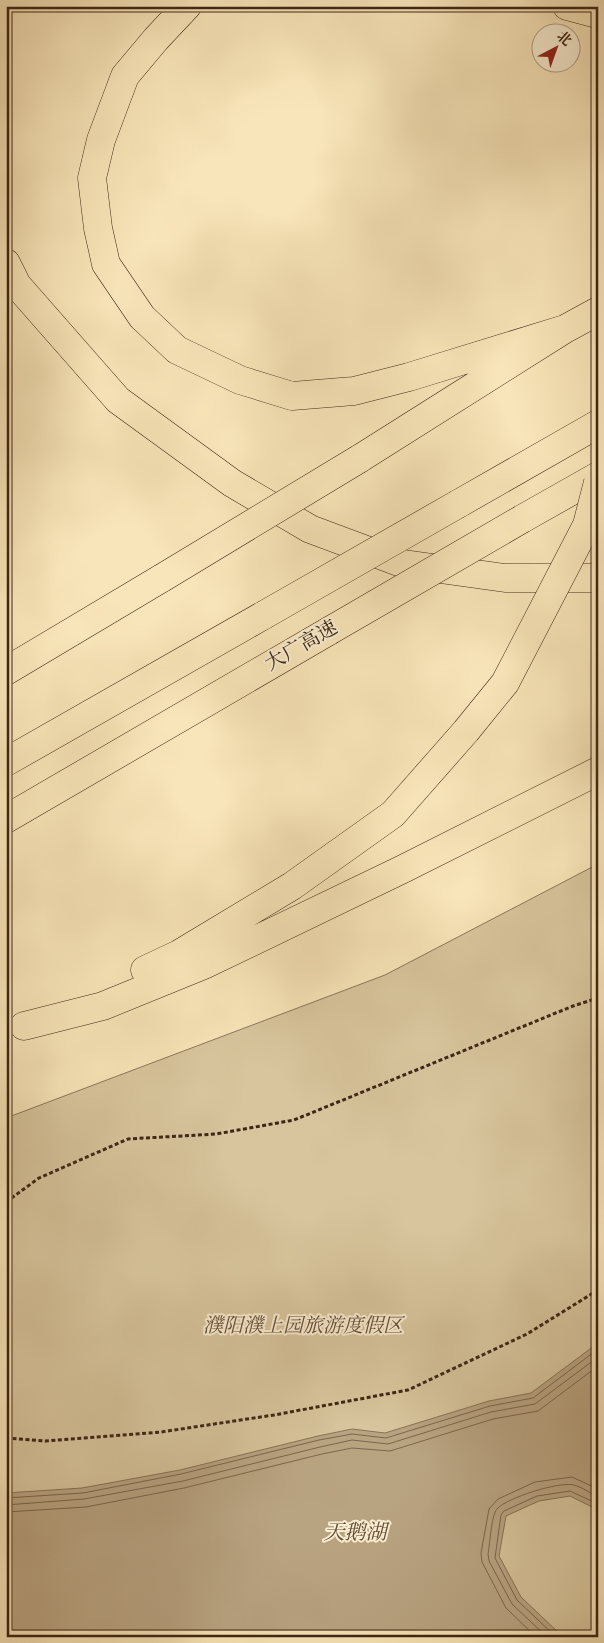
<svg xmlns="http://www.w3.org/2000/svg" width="604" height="1643" font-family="'Sorts Mill Goudy','Noto Serif SC',serif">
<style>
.green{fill:#d8c59d;stroke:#8b765a}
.water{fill:#b9a482;stroke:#887257}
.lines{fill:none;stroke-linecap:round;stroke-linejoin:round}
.shore{stroke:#7c654c;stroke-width:1}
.highway-casing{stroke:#3e2616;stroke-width:29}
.path{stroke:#3e2616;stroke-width:3;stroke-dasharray:4 2.5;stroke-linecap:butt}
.highway{stroke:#f8e5b9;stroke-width:28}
.highway-bridge-casing{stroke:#3e2616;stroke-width:29;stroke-linecap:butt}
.highway-bridge{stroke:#f8e5b9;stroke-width:28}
.labels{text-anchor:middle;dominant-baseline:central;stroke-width:4;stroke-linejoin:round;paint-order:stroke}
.street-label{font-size:20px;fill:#3e2616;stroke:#faeed2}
.park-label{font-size:20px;font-style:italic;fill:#644e38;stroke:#faeed2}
.water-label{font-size:21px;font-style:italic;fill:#634c36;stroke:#faeed2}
</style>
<rect width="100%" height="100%" fill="#f8e5b9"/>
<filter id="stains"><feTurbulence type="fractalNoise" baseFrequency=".004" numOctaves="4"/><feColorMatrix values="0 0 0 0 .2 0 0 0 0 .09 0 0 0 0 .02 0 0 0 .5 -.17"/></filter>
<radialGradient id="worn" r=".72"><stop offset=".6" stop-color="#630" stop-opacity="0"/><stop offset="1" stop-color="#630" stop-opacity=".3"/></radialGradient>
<!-- green -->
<path class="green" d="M 598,864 L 598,1637 L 6,1637 L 6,1118 L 385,975 Z"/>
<!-- water -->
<path class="water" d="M 598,1343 L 598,1510 L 570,1496 L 539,1501 L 506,1516 L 499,1556 L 521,1597 L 560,1634 L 569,1637 L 6,1637 L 6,1493 L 82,1488 L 180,1470 L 318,1436 L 352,1429 L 385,1433 L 489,1401 L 531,1393 Z"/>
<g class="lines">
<!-- shore -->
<path class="shore" d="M 6,1498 L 83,1493 L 181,1474 L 319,1440 L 352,1434 L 386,1438 L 490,1406 L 533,1398 L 598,1349
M 6,1505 L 84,1499 L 183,1481 L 320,1447 L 352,1440 L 388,1444 L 491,1412 L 535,1404 L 598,1357
M 6,1512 L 86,1507 L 184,1488 L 322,1454 L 352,1448 L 390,1451 L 493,1419 L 538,1411 L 598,1366
M 536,1637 L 506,1608 L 482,1562 L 481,1553 L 489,1509 L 498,1499 L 535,1482 L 572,1477 L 598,1489
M 547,1637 L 512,1604 L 489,1561 L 488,1554 C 490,1544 491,1516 497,1509 C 506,1498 560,1481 574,1485 C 582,1487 590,1493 598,1497
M 556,1637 L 517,1600 L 495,1558 L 501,1515 L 504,1511 L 537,1496 L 570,1491 L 598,1504"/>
<defs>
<path id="highway" d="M 187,6 L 156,39 L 125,76 L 101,140 L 92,178 L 98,228 L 106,264 L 142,317 L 177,350 L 240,380 L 292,396 L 354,391 L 409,377 L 565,329
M 567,6 L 597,14
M 6,263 L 17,285 L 118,400 L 232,483 L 310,529 L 404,564 L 505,578 L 598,578
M 359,459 L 565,329 L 598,311
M 458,504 L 598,424
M 522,519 L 598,476
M 6,671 L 162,578
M 6,762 L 264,615
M 6,819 L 329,631
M 145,970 L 179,954 L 292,886 L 393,814 L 466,731
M 24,1026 L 103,1006 L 206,964 L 403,869 L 598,771"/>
</defs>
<!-- highway casing -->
<use href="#highway" class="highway-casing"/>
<!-- path -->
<path class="path" d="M 6,1202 L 39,1178 L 128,1139 L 216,1134 L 294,1120 L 573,1006 L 598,998
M 6,1438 L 45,1441 L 161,1432 L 274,1415 L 408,1390 L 527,1334 L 598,1290"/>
<!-- highway -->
<use href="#highway" class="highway"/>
<defs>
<path id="highway-bridge" d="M 162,578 L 359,459
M 264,615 L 458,504
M 329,631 L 522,519
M 466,731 L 505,683 L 587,525 L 598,482"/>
</defs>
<!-- highway-bridge casing -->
<use href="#highway-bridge" class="highway-bridge-casing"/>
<!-- highway-bridge -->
<use href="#highway-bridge" class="highway-bridge"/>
</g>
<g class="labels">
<!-- street labels -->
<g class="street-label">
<text transform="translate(302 647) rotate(-30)">大广高速</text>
</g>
<!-- park labels -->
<g class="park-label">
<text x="303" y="1327">濮阳濮上园旅游度假区</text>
</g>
<!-- water labels -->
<g class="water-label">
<text x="355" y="1534">天鹅湖</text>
</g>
</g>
<!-- margin -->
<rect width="604" height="1643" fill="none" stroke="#f8e5b9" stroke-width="25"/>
<rect x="8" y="8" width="589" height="1628" fill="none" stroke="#3e2616" stroke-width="2.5"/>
<rect x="12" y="12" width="579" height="1618" fill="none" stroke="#3e2616"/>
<!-- north arrow -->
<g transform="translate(556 48) rotate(41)"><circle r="24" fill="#faeed2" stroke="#af9e87"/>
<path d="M0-4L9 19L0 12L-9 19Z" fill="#8f2418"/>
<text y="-8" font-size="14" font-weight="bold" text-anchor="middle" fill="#3e2616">北</text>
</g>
<rect width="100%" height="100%" filter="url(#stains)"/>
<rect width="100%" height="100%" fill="url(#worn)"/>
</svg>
